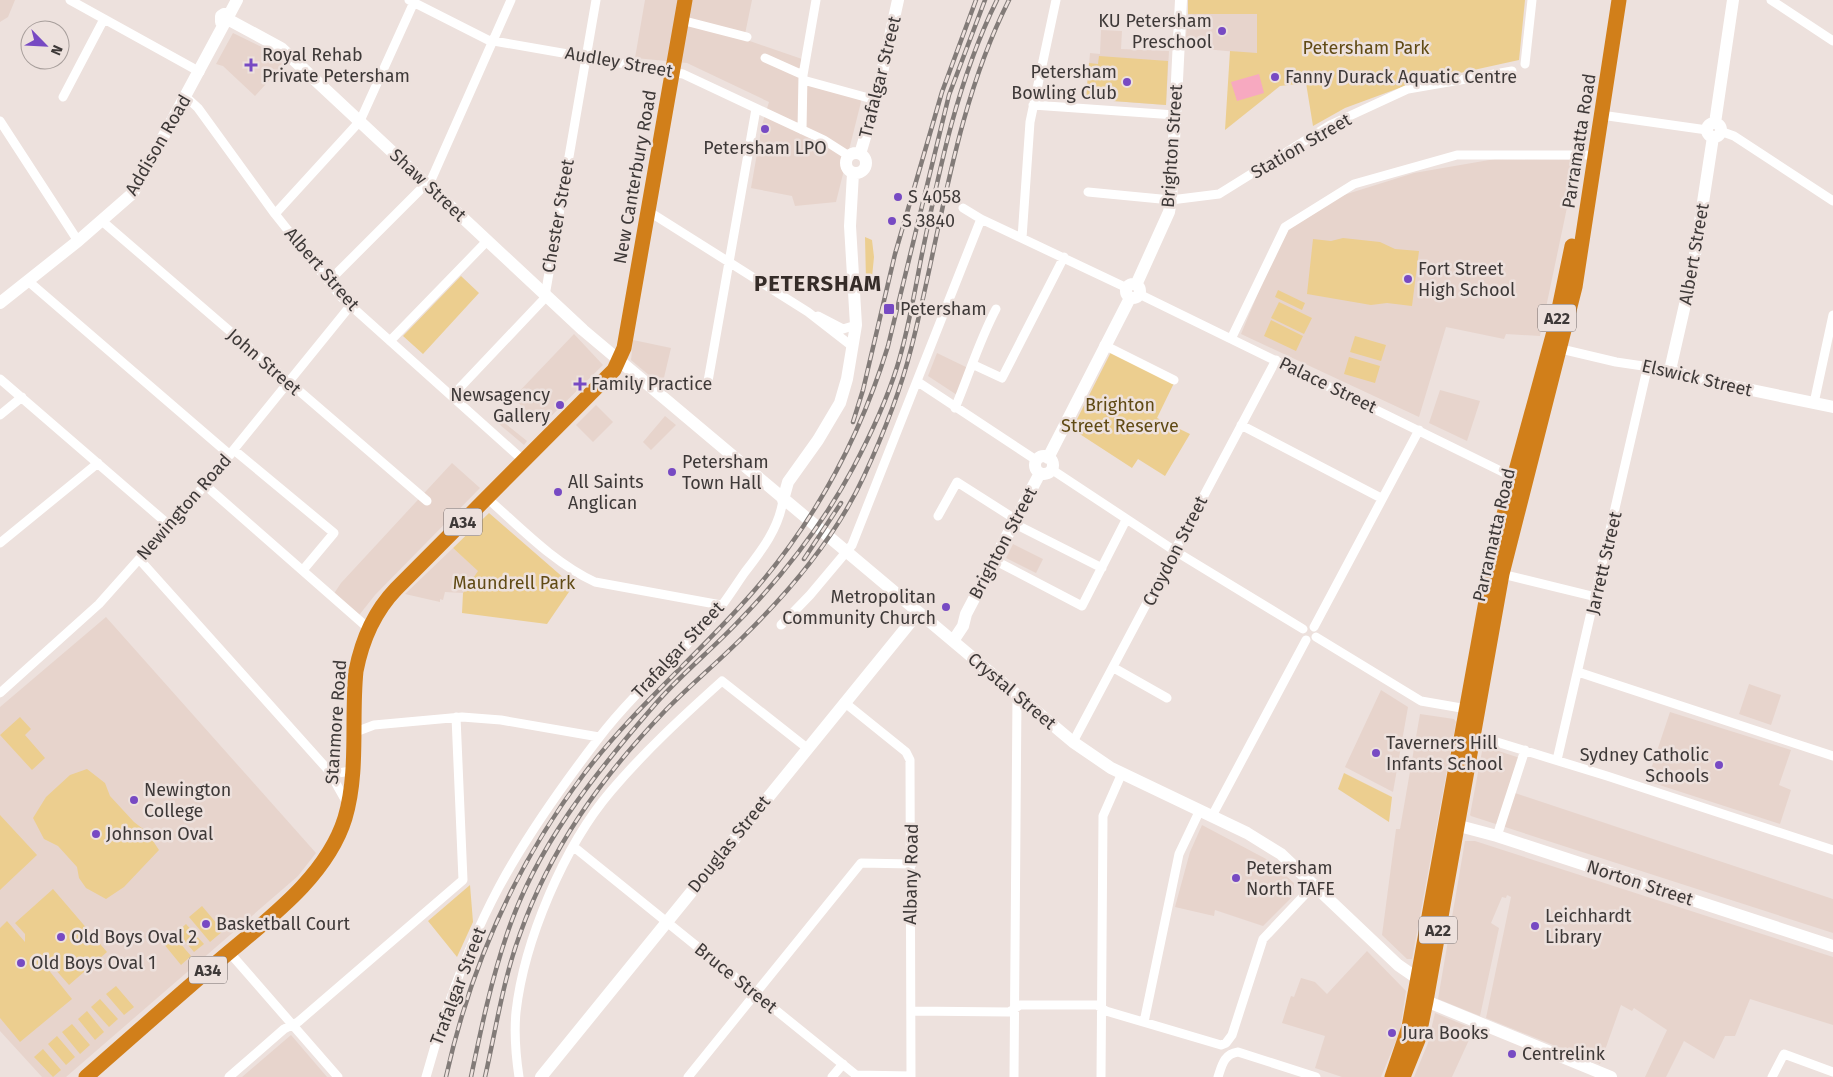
<svg xmlns="http://www.w3.org/2000/svg" width="1833" height="1077" font-family="'Fira Sans',sans-serif">
<style>
.built{fill:#e7d4cc}
.green{fill:#ecce8f}
.water{fill:#f7a9c0}
.lines{fill:none;stroke-linecap:round;stroke-linejoin:round}
.street{stroke:#fff;stroke-width:9}
.secondary{stroke:#fff;stroke-width:12}
.highway{stroke:#d17f1a;stroke-width:15}
.rail-casing{stroke:#827b78;stroke-width:4.5}
.rail{stroke:#ede1dd;stroke-width:2.5;stroke-dasharray:8;stroke-linecap:butt}
.poi-dot{fill:#774ac3;stroke:#ede1dd;stroke-width:2}
.labels{text-anchor:middle;dominant-baseline:central;stroke-width:5;stroke-linejoin:round;paint-order:stroke}
.shield{fill:#ede1dd;stroke:#726b6a;stroke-width:1}
.shield-label{font-size:16px;font-weight:bold;fill:#3e3938}
.poi-label{font-size:18px;fill:#3e3938;stroke:#ede1dd;text-anchor:start}
.park-label{font-size:18px;fill:#604a14;stroke:#ede1dd}
.street-label{font-size:18px;fill:#3e3938;stroke:#ede1dd}
.district-label{font-size:22px;font-weight:bold;letter-spacing:1px;fill:#352c28;stroke:#ede1dd}
</style>
<rect width="100%" height="100%" fill="#ede1dd"/>
<!-- built -->
<path class="built" d="M 0,0 L 15,0 L 8,17 L 0,22 Z
M 645,0 L 752,0 L 744,39 L 802,59 L 801,83 L 862,98 L 836,202 L 795,206 L 792,196 L 751,188 L 762,125 L 769,102 L 687,63 L 635,58 Z
M 1188,14 L 1257,14 L 1257,54 L 1185,47 Z
M 1101,30 L 1122,31 L 1121,49 L 1169,51 L 1166,105 L 1086,99 L 1090,53 L 1100,54 Z
M 233,33 L 276,54 L 285,63 L 255,96 L 223,66 L 216,64 Z
M 1495,159 L 1577,160 L 1540,336 L 1506,334 L 1504,339 L 1446,327 L 1419,417 L 1241,334 L 1284,231 L 1331,199 L 1414,173 Z
M 574,334 L 603,365 L 542,425 L 513,398 Z
M 633,340 L 671,348 L 662,386 L 631,360 Z
M 937,353 L 968,368 L 957,395 L 928,376 Z
M 1440,390 L 1480,401 L 1467,441 L 1429,423 Z
M 596,405 L 613,422 L 593,442 L 576,425 Z
M 496,416 L 527,441 L 524,445 L 493,419 Z
M 665,416 L 676,425 L 651,450 L 643,442 Z
M 452,463 L 480,488 L 375,595 L 356,619 L 331,598 L 341,583 Z
M 1013,544 L 1043,559 L 1036,573 L 1006,558 Z
M 453,548 L 479,571 L 463,593 L 445,592 L 443,600 L 440,599 L 440,602 L 405,594 Z
M 106,617 L 316,853 L 298,876 L 66,1077 L 42,1077 L 0,1031 L 0,707 Z
M 1749,684 L 1781,695 L 1771,725 L 1739,714 Z
M 1381,690 L 1408,707 L 1393,792 L 1345,767 Z
M 1670,712 L 1791,750 L 1779,785 L 1791,790 L 1780,824 L 1647,781 Z
M 1420,714 L 1454,719 L 1456,722 L 1412,959 L 1407,959 L 1382,935 L 1396,829 L 1400,829 Z
M 1483,746 L 1520,758 L 1512,792 L 1833,899 L 1833,933 L 1471,816 L 1470,815 Z
M 1202,825 L 1268,860 L 1294,883 L 1294,895 L 1263,926 L 1215,910 L 1214,916 L 1175,907 L 1190,852 Z
M 1465,841 L 1475,841 L 1833,957 L 1833,1025 L 1750,999 L 1735,1036 L 1725,1036 L 1714,1059 L 1684,1041 L 1666,1077 L 1645,1077 L 1667,1030 L 1634,1008 L 1632,1011 L 1621,1005 L 1600,1064 L 1486,1018 L 1511,897 L 1507,895 L 1506,898 L 1502,897 L 1491,923 L 1499,928 L 1480,1016 L 1438,999 Z
M 1367,951 L 1406,991 L 1400,1031 L 1381,1077 L 1342,1077 L 1315,1068 L 1325,1036 L 1282,1023 L 1291,996 L 1294,997 L 1301,978 L 1315,982 L 1327,994 Z
M 1435,1013 L 1474,1029 L 1452,1077 L 1414,1077 L 1428,1043 Z
M 291,1035 L 327,1077 L 242,1077 Z"/>
<!-- green -->
<path class="green" d="M 1188,0 L 1525,0 L 1519,60 L 1410,84 L 1345,108 L 1313,126 L 1306,83 L 1280,86 L 1225,130 L 1230,51 L 1257,53 L 1257,14 L 1188,14 Z
M 1099,56 L 1168,61 L 1166,105 L 1086,99 L 1089,63 L 1098,64 Z
M 865,237 L 872,240 L 874,257 L 872,277 L 866,280 Z
M 1343,238 L 1380,242 L 1395,249 L 1419,251 L 1412,306 L 1387,303 L 1371,305 L 1307,294 L 1313,239 L 1331,241 Z
M 461,276 L 479,293 L 423,354 L 403,336 Z
M 1278,290 L 1305,303 L 1302,310 L 1275,297 Z
M 1279,302 L 1312,318 L 1304,334 L 1271,318 Z
M 1271,320 L 1303,336 L 1296,351 L 1264,336 Z
M 1355,336 L 1386,345 L 1381,361 L 1350,352 Z
M 1111,352 L 1174,383 L 1157,418 L 1190,434 L 1165,476 L 1138,459 L 1132,468 L 1072,429 Z
M 1349,357 L 1380,366 L 1375,383 L 1344,374 Z
M 489,513 L 573,586 L 547,624 L 462,613 L 463,593 L 478,571 L 453,548 Z
M 20,717 L 31,729 L 25,735 L 45,758 L 32,770 L 0,735 Z
M 87,769 L 105,783 L 110,796 L 134,822 L 147,832 L 159,850 L 124,887 L 106,899 L 86,888 L 79,878 L 77,867 L 58,846 L 44,839 L 33,818 L 46,797 L 70,775 Z
M 1344,773 L 1392,797 L 1389,822 L 1338,789 Z
M 0,815 L 37,855 L 0,890 Z
M 470,885 L 473,922 L 457,957 L 428,921 Z
M 53,889 L 107,952 L 69,985 L 47,960 L 39,958 L 72,999 L 20,1042 L 0,1018 L 0,928 L 7,921 L 25,942 L 25,934 L 15,923 Z
M 202,906 L 223,931 L 210,942 L 189,917 Z
M 186,924 L 204,944 L 194,952 L 177,932 Z
M 173,935 L 191,956 L 181,965 L 163,943 Z
M 116,986 L 134,1007 L 124,1015 L 106,994 Z
M 100,999 L 118,1019 L 109,1027 L 91,1007 Z
M 87,1011 L 104,1032 L 95,1040 L 78,1019 Z
M 72,1024 L 90,1045 L 80,1054 L 62,1032 Z
M 57,1036 L 75,1057 L 66,1065 L 48,1044 Z
M 43,1049 L 61,1070 L 53,1077 L 34,1057 Z"/>
<!-- water -->
<path class="water" d="M 1259,74 L 1264,93 L 1237,101 L 1231,82 Z"/>
<g class="lines">
<!-- street -->
<path class="street" d="M 70,0 L 200,72
M 409,0 L 488,40 L 683,74 L 824,140 L 849,156
M 1771,0 L 1833,41
M 681,20 L 747,37
M 765,58 L 803,75
M 1525,64 L 1532,0
M 803,80 L 876,100
M 63,97 L 104,19
M 186,97 L 198,108 L 275,214 L 341,297 L 524,461
M 1033,105 L 1175,115
M 1601,115 L 1707,130
M 0,121 L 78,241
M 802,130 L 803,75 L 816,0
M 1720,131 L 1734,136 L 1833,201
M 1088,192 L 1171,200 L 1219,194 L 1330,125 L 1408,89 L 1512,71
M 963,208 L 981,219 L 1127,288
M 648,211 L 808,312 L 853,347
M 275,214 L 360,121 L 414,2
M 102,221 L 427,501
M 1022,238 L 1030,122 L 1056,0
M 28,281 L 230,455
M 329,281 L 432,178 L 511,0
M 1139,294 L 1515,478
M 818,316 L 843,329 L 856,325
M 1231,339 L 1285,227 L 1354,184 L 1457,155 L 1586,155
M 390,341 L 487,241
M 1104,345 L 1174,380
M 1561,349 L 1616,362 L 1670,370
M 974,365 L 1002,378 L 1064,257
M 0,379 L 169,525
M 918,382 L 1036,460
M 707,387 L 756,109
M 452,396 L 543,300 L 545,296 L 596,0
M 1814,403 L 1833,315
M 955,408 C 969,375 979,341 996,309
M 0,415 L 22,397
M 1241,425 L 1381,498
M 234,450 L 334,533 L 303,570
M 1051,469 L 1175,551 L 1303,629
M 205,485 L 368,628
M 487,498 C 521,528 554,563 595,582 L 721,605
M 938,516 L 957,482 L 1015,519
M 1013,523 L 1102,568
M 0,543 L 98,463
M 139,559 L 329,771 L 347,803
M 994,560 L 1082,606 L 1126,520
M 1502,574 L 1596,597
M 781,625 L 810,595 L 852,545 L 981,219
M 1314,627 L 1419,430
M 1316,637 L 1421,701 L 1467,709
M 1114,668 L 1167,698
M 1578,672 L 1833,756
M 0,693 L 99,604 L 205,485 L 351,305
M 844,702 L 906,752 L 910,760 L 911,1077
M 353,733 L 374,725 L 462,717 L 501,720 L 599,737
M 1474,735 L 1607,776 L 1833,850
M 1073,742 L 1276,360
M 1557,760 L 1648,365
M 329,771 L 338,773 L 351,771
M 1212,816 L 1306,640
M 1497,836 L 1525,750
M 574,847 L 856,1075 L 911,1076
M 229,952 L 338,1077
M 911,1011 L 1009,1012 L 1020,1005 L 1097,1005 L 1106,1011 L 1221,1045 L 1226,1043 L 1232,1035 L 1263,939 L 1314,885
M 1144,1022 L 1179,854 L 1200,810
M 229,1077 L 284,1029 L 298,1022 L 463,880 L 456,717
M 426,1077 C 444,1012 467,947 499,887 C 527,835 562,786 598,739 C 630,697 670,662 707,624 C 721,609 733,589 745,572 C 762,550 779,528 783,500
M 519,1077 C 516,1057 514,1033 516,1012 C 524,941 564,846 611,791 C 645,751 683,716 722,681 L 807,748
M 688,1077 L 861,863 L 912,864
M 832,1077 L 843,1064
M 1014,1077 L 1017,695
M 1101,1077 L 1103,816 L 1122,773
M 1218,1077 C 1222,1065 1224,1054 1238,1052 L 1316,1077
M 1772,1077 L 1784,1054 L 1833,1072"/>
<!-- secondary -->
<path class="secondary" d="M 229,15 L 237,0
M 231,21 L 281,48 L 583,330 L 1073,742 L 1111,768 L 1247,833 L 1281,854 L 1398,965 L 1424,983
M 224,24 L 221,22 L 221,16 L 224,14 L 229,15
M 1715,123 L 1733,0
M1707 130a7 7 0 1 1 14 0a7 7 0 1 1-14 0Z
M 1713,137 L 1692,274 L 1670,370 L 1689,377 L 1833,407
M846 163a10 10 0 1 1 20 0a10 10 0 1 1-20 0Z
M 860,154 L 876,100 L 898,0
M1126 291a7 7 0 1 1 14 0a7 7 0 1 1-14 0Z
M 1136,285 L 1169,212 L 1171,200 L 1181,0
M 0,303 L 78,241 L 133,193 L 224,24
M1035 465a9 9 0 1 1 18 0a9 9 0 1 1-18 0Z
M 1048,458 L 1130,298
M 783,500 L 788,482 L 818,440 L 840,403 L 847,379 L 856,325 L 850,226 L 853,173
M 953,641 L 963,626 L 966,614 L 1040,473
M 1448,823 L 1497,836 L 1833,946
M 1426,1001 L 1611,1077
M 541,1077 L 918,613"/>
<!-- highway -->
<path class="highway" d="M 86,1077 C 128,1040 171,1002 214,965 C 261,924 326,880 345,818 C 359,771 351,719 356,671 C 362,640 374,612 396,589 L 614,370 L 624,348 L 685,0
M 1392,1077 L 1409,1027 L 1497,540 L 1555,328 L 1572,246
M 1403,1077 L 1418,1040 L 1426,1001 L 1502,574 L 1575,287 L 1619,0"/>
<defs>
<path id="rail" d="M 853,422 L 863,390 L 895,254 L 942,92 L 976,0
M 804,559 L 841,503
M 446,1077 C 470,968 516,864 584,774 C 634,708 698,655 753,592 C 815,521 860,437 888,346 L 949,95 L 985,0
M 471,1077 C 481,1029 491,981 507,934 C 536,847 593,776 652,708 C 677,678 708,653 735,625 C 780,579 822,526 853,468 C 870,436 886,402 897,367 C 908,332 914,295 921,259 C 939,171 957,81 997,0
M 485,1077 C 496,1029 503,980 520,934 C 550,849 601,778 663,713 C 688,687 717,663 743,637 C 791,590 836,537 864,476 C 883,435 900,392 911,349 C 941,232 954,109 1009,0"/>
</defs>
<!-- rail casing -->
<use href="#rail" class="rail-casing"/>
<!-- rail -->
<use href="#rail" class="rail"/>
</g>
<!-- markers -->
<g class="poi-dot">
<circle cx="1222" cy="31" r="5"/>
<path d="M248.5 57.5h5v5h5v5h-5v5h-5v-5h-5v-5h5z"/>
<circle cx="1275" cy="77" r="5"/>
<circle cx="1127" cy="82" r="5"/>
<circle cx="765" cy="129" r="5"/>
<circle cx="898" cy="197" r="5"/>
<circle cx="892" cy="221" r="5"/>
<circle cx="1408" cy="279" r="5"/>
<rect x="883" y="303" width="12" height="12" rx="2.5"/>
<path d="M577.5 376.5h5v5h5v5h-5v5h-5v-5h-5v-5h5z"/>
<circle cx="560" cy="405" r="5"/>
<circle cx="672" cy="472" r="5"/>
<circle cx="558" cy="492" r="5"/>
<circle cx="946" cy="607" r="5"/>
<circle cx="1376" cy="753" r="5"/>
<circle cx="1719" cy="765" r="5"/>
<circle cx="134" cy="800" r="5"/>
<circle cx="96" cy="834" r="5"/>
<circle cx="1236" cy="878" r="5"/>
<circle cx="206" cy="924" r="5"/>
<circle cx="1535" cy="926" r="5"/>
<circle cx="61" cy="937" r="5"/>
<circle cx="21" cy="963" r="5"/>
<circle cx="1392" cy="1033" r="5"/>
<circle cx="1512" cy="1054" r="5"/>
</g>
<g class="labels">
<!-- shield labels -->
<g class="shield">
<rect x="1538" y="304.5" width="38" height="27" rx="4"/>
<rect x="444" y="508.5" width="38" height="27" rx="4"/>
<rect x="1419" y="916.5" width="38" height="27" rx="4"/>
<rect x="189" y="956.5" width="38" height="27" rx="4"/>
</g>
<g class="shield-label">
<text x="1557" y="318">A22</text>
<text x="463" y="522">A34</text>
<text x="1438" y="930">A22</text>
<text x="208" y="970">A34</text>
</g>
<!-- poi labels -->
<g class="poi-label">
<text x="1212" y="21" text-anchor="end">KU Petersham<tspan x="1212" dy="21">Preschool</tspan></text>
<text x="262" y="55">Royal Rehab<tspan x="262" dy="21">Private Petersham</tspan></text>
<text x="1117" y="72" text-anchor="end">Petersham<tspan x="1117" dy="21">Bowling Club</tspan></text>
<text x="1285" y="77">Fanny Durack Aquatic Centre</text>
<text x="765" y="148" text-anchor="middle">Petersham LPO</text>
<text x="908" y="197">S 4058</text>
<text x="902" y="221">S 3840</text>
<text x="1418" y="269">Fort Street<tspan x="1418" dy="21">High School</tspan></text>
<text x="900" y="309">Petersham</text>
<text x="591" y="384">Family Practice</text>
<text x="550" y="395" text-anchor="end">Newsagency<tspan x="550" dy="21">Gallery</tspan></text>
<text x="682" y="462">Petersham<tspan x="682" dy="21">Town Hall</tspan></text>
<text x="568" y="482">All Saints<tspan x="568" dy="21">Anglican</tspan></text>
<text x="936" y="597" text-anchor="end">Metropolitan<tspan x="936" dy="21">Community Church</tspan></text>
<text x="1386" y="743">Taverners Hill<tspan x="1386" dy="21">Infants School</tspan></text>
<text x="1709" y="755" text-anchor="end">Sydney Catholic<tspan x="1709" dy="21">Schools</tspan></text>
<text x="144" y="790">Newington<tspan x="144" dy="21">College</tspan></text>
<text x="106" y="834">Johnson Oval</text>
<text x="1246" y="868">Petersham<tspan x="1246" dy="21">North TAFE</tspan></text>
<text x="1545" y="916">Leichhardt<tspan x="1545" dy="21">Library</tspan></text>
<text x="216" y="924">Basketball Court</text>
<text x="71" y="937">Old Boys Oval 2</text>
<text x="31" y="963">Old Boys Oval 1</text>
<text x="1402" y="1033">Jura Books</text>
<text x="1522" y="1054">Centrelink</text>
</g>
<!-- park labels -->
<g class="park-label">
<text x="1366" y="48">Petersham Park</text>
<text x="1120" y="405">Brighton<tspan x="1120" dy="21">Street Reserve</tspan></text>
<text x="514" y="583">Maundrell Park</text>
</g>
<!-- street labels -->
<g class="street-label">
<text transform="translate(619 62) rotate(10)">Audley Street</text>
<text transform="translate(880 77) rotate(-76)">Trafalgar Street</text>
<text transform="translate(1579 141) rotate(-81)">Parramatta Road</text>
<text transform="translate(158 145) rotate(-60)">Addison Road</text>
<text transform="translate(1172 146) rotate(-86)">Brighton Street</text>
<text transform="translate(1301 146) rotate(-30)">Station Street</text>
<text transform="translate(635 177) rotate(-80)">New Canterbury Road</text>
<text transform="translate(428 185) rotate(43)">Shaw Street</text>
<text transform="translate(558 216) rotate(-80)">Chester Street</text>
<text transform="translate(1694 254) rotate(-80)">Albert Street</text>
<text transform="translate(322 269) rotate(49)">Albert Street</text>
<text transform="translate(264 362) rotate(41)">John Street</text>
<text transform="translate(1697 378) rotate(13)">Elswick Street</text>
<text transform="translate(1328 385) rotate(26)">Palace Street</text>
<text transform="translate(184 507) rotate(-49)">Newington Road</text>
<text transform="translate(1494 535) rotate(-77)">Parramatta Road</text>
<text transform="translate(1003 543) rotate(-62)">Brighton Street</text>
<text transform="translate(1175 551) rotate(-63)">Croydon Street</text>
<text transform="translate(1604 563) rotate(-77)">Jarrett Street</text>
<text transform="translate(678 650) rotate(-47)">Trafalgar Street</text>
<text transform="translate(1012 691) rotate(40)">Crystal Street</text>
<text transform="translate(336 722) rotate(-86)">Stanmore Road</text>
<text transform="translate(729 844) rotate(-51)">Douglas Street</text>
<text transform="translate(911 874) rotate(-89)">Albany Road</text>
<text transform="translate(1640 883) rotate(18)">Norton Street</text>
<text transform="translate(736 978) rotate(39)">Bruce Street</text>
<text transform="translate(458 986) rotate(-69)">Trafalgar Street</text>
</g>
<!-- district labels -->
<g class="district-label">
<text x="818" y="283">PETERSHAM</text>
</g>
</g>
<!-- north arrow -->
<g transform="translate(45 45) rotate(114)"><circle r="24" fill="#ede1dd" stroke="#a79e9b"/>
<path d="M0-4L9 19L0 12L-9 19Z" fill="#774ac3"/>
<text y="-8" font-size="14" font-weight="bold" text-anchor="middle" fill="#3e3938">N</text>
</g>
</svg>
